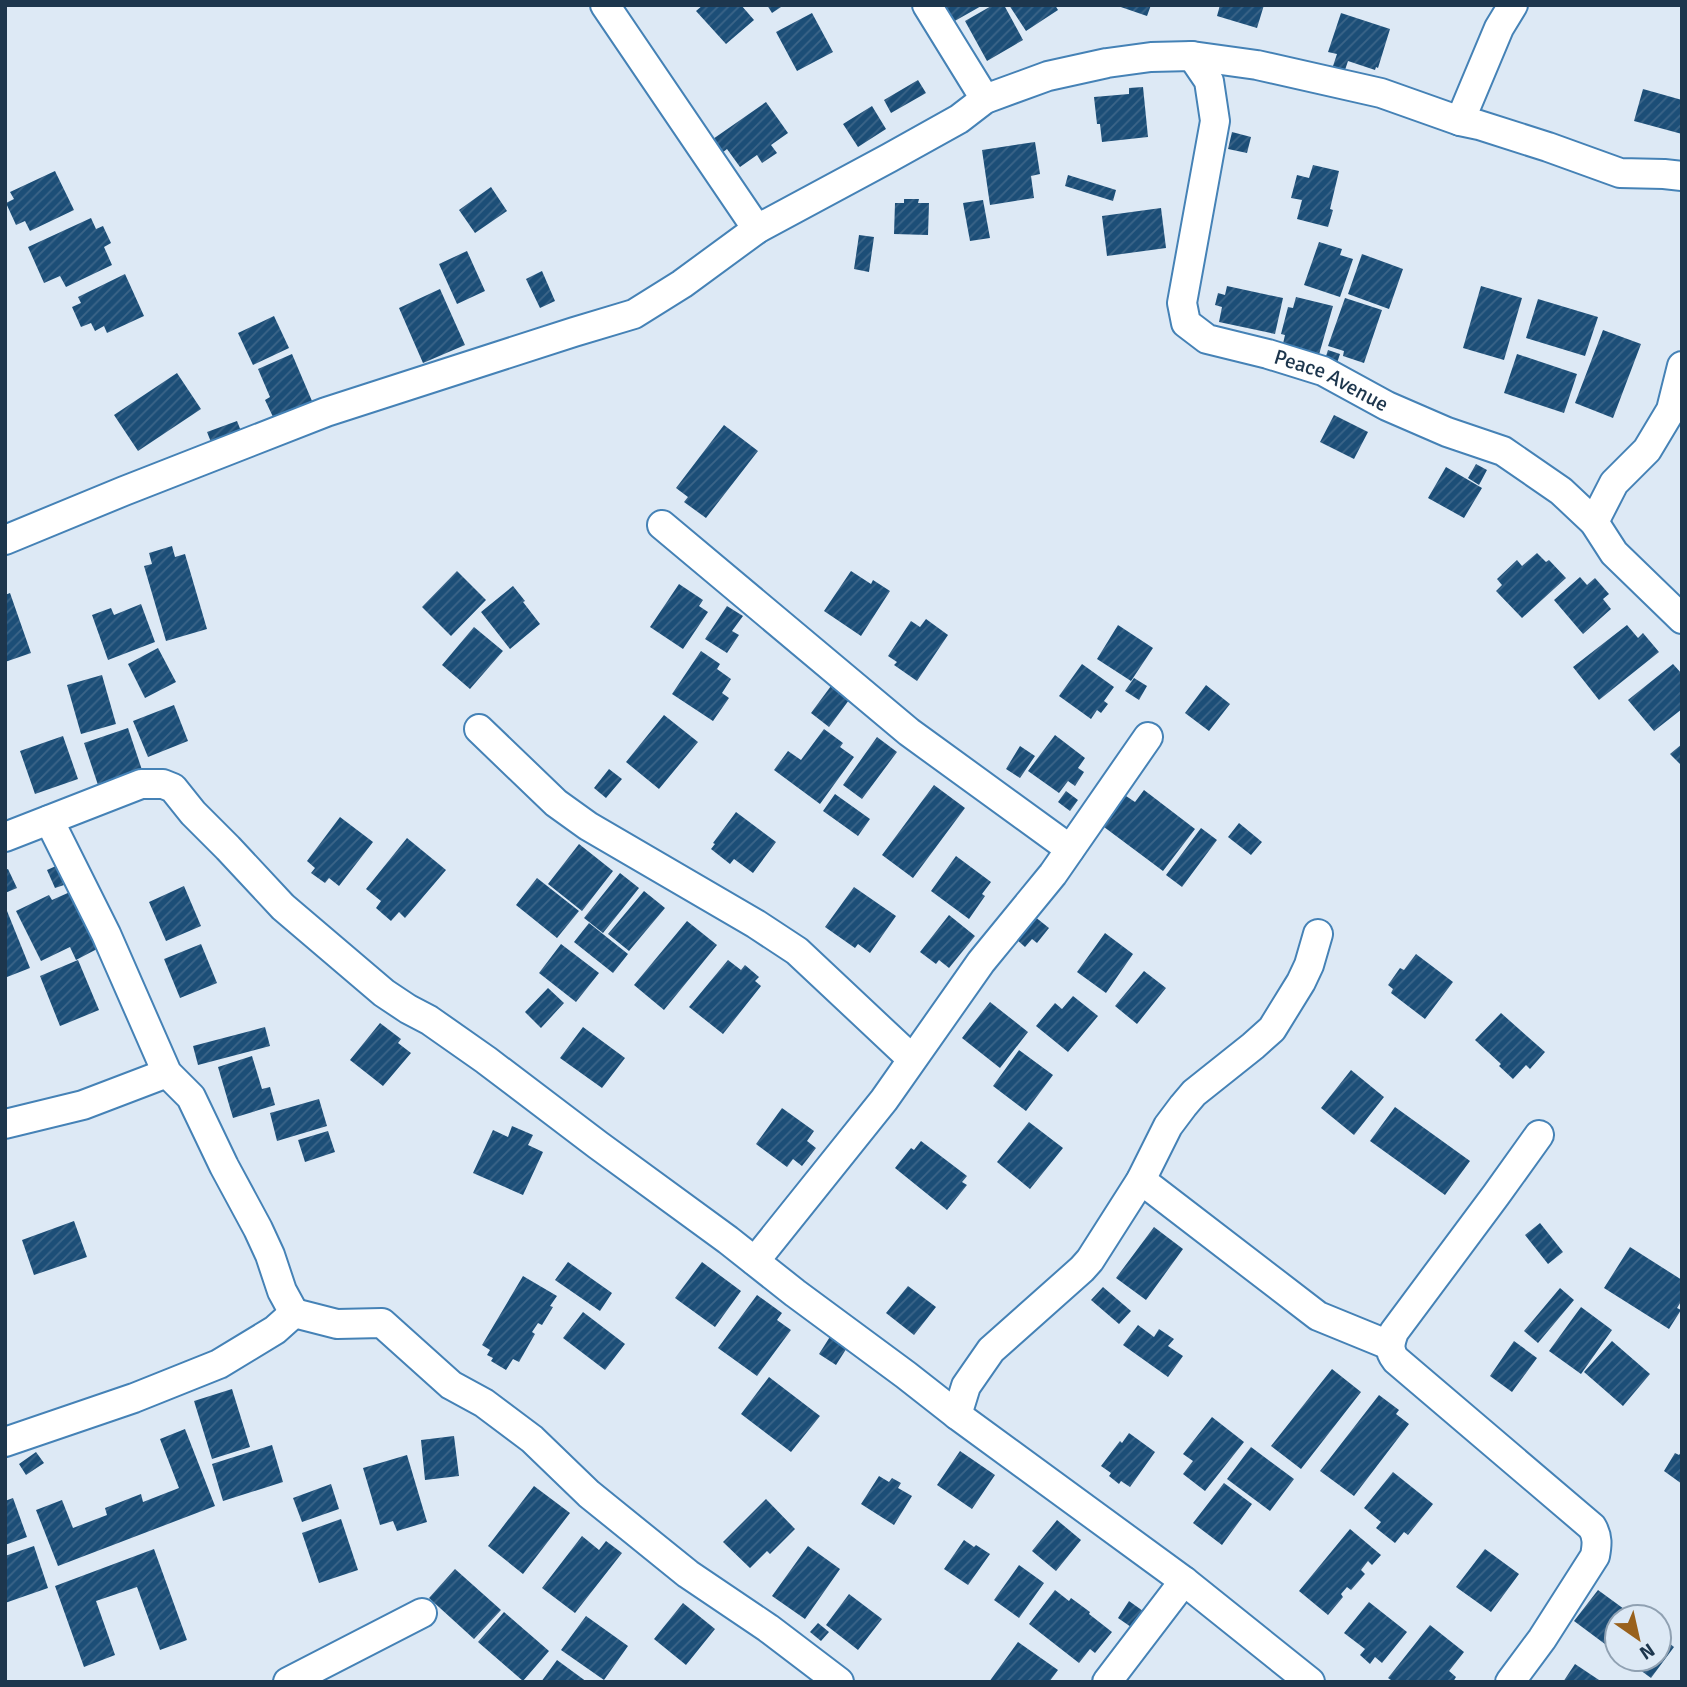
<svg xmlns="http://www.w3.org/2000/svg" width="1687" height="1687" font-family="Signika,sans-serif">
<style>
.building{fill:url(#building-hatch)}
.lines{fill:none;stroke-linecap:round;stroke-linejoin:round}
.minor-casing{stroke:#4582b6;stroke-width:32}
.minor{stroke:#fff;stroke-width:28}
.labels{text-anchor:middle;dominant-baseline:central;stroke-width:7;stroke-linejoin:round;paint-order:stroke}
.street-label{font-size:21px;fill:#1d364d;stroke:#dde9f5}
</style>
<defs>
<pattern id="building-hatch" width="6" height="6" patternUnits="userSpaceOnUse" patternTransform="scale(1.75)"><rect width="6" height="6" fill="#1c4e77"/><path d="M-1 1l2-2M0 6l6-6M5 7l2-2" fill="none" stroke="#3c6588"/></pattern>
</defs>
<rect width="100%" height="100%" fill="#dde9f5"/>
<!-- building -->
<path class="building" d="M 703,5 L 741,5 L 754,20 L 726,44 L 696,11 Z
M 767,5 L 784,5 L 772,13 Z
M 943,5 L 983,5 L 953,22 Z
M 993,5 L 1004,5 L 1023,40 L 987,61 L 965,21 Z
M 1009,5 L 1055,5 L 1058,10 L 1026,31 Z
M 1115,5 L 1151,5 L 1147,16 Z
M 1220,5 L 1264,5 L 1257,28 L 1217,16 Z
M 812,13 L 833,52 L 797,71 L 776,32 Z
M 1341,13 L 1390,29 L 1378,68 L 1376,67 L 1375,70 L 1348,61 L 1345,70 L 1333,66 L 1337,54 L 1328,52 Z
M 918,80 L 926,93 L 891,113 L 884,100 Z
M 1143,87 L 1148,137 L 1102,142 L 1100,124 L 1097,124 L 1094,97 L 1129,94 L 1129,88 Z
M 1643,89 L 1682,100 L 1682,134 L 1634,121 Z
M 766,102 L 788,133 L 771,145 L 777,153 L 762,163 L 757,155 L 740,167 L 727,149 L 722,153 L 713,139 Z
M 872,106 L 886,129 L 858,147 L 843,124 Z
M 1232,132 L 1251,137 L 1247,153 L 1228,149 Z
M 1035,142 L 1040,174 L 1031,176 L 1034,198 L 990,205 L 982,150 Z
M 1313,165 L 1339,171 L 1330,209 L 1333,210 L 1328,227 L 1297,219 L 1302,200 L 1291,198 L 1297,175 L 1309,178 Z
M 55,171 L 74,210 L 30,231 L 25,221 L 16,225 L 6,203 L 14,199 L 10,192 Z
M 1068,175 L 1116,190 L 1113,201 L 1065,186 Z
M 491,187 L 507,211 L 475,233 L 459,210 Z
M 904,199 L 919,199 L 918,203 L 929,203 L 928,235 L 894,234 L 895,203 L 904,203 Z
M 983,200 L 990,238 L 970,241 L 963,203 Z
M 1161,208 L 1166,248 L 1107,256 L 1102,216 Z
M 91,218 L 96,229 L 103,226 L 111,243 L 104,247 L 112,265 L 66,287 L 60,276 L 44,283 L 28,247 Z
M 859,235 L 874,237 L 869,272 L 854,269 Z
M 1319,242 L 1342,249 L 1340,255 L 1353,259 L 1340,297 L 1304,285 Z
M 467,251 L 485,291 L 457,304 L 439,264 Z
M 1362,254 L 1403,269 L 1389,309 L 1348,294 Z
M 542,271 L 555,301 L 540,308 L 526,279 Z
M 125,274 L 144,316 L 107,333 L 104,326 L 95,331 L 91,323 L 81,327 L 72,307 L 81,303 L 78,297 Z
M 1227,286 L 1283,298 L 1275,334 L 1219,322 L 1222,307 L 1215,305 L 1218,293 L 1225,295 Z
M 1481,286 L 1522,298 L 1504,360 L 1463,348 Z
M 440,289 L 465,345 L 423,363 L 399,308 Z
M 1296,297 L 1333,306 L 1318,358 L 1282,348 L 1285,335 L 1281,334 L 1288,307 L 1293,308 Z
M 1345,298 L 1382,310 L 1364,363 L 1343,356 L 1344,351 L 1328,346 Z
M 1538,299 L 1598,317 L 1585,356 L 1526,338 Z
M 274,316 L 289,348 L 253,365 L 238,333 Z
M 1603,330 L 1641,344 L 1613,418 L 1575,403 Z
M 1328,350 L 1340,354 L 1335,369 L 1323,365 Z
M 292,354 L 312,401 L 274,419 L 265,400 L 270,397 L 258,369 Z
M 1517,354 L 1577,374 L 1564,413 L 1504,393 Z
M 177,373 L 201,409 L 138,451 L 114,415 Z
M 1334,415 L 1368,432 L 1354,459 L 1320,442 Z
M 237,421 L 241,431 L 211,442 L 207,432 Z
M 724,425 L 758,451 L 706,518 L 684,502 L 688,497 L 676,488 Z
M 1476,464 L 1487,470 L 1479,485 L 1468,478 Z
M 1446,467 L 1482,488 L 1464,518 L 1428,498 Z
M 172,546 L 175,557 L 185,554 L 207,629 L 166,641 L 144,566 L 152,564 L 149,553 Z
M 1537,553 L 1546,562 L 1549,560 L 1566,578 L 1522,618 L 1496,591 L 1502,585 L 1497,579 L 1517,560 L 1522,566 Z
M 457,571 L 486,600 L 451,636 L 422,607 Z
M 851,571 L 871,584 L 873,580 L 890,591 L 861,636 L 824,611 Z
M 1580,577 L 1587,585 L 1595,578 L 1609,594 L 1603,599 L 1611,609 L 1583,634 L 1554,600 Z
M 679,584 L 703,600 L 699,606 L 708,612 L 683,649 L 650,627 Z
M 513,586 L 525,601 L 523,602 L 540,624 L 510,649 L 481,612 Z
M 10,593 L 31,653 L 5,662 L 5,595 Z
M 141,604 L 155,642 L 108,660 L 92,615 L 111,608 L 114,615 Z
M 727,606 L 743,616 L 732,631 L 739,635 L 727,653 L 705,639 Z
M 926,619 L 948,635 L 917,681 L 894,665 L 897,662 L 888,656 L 911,621 L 920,627 Z
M 1118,625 L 1153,648 L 1131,681 L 1097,659 Z
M 1627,625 L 1638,638 L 1643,633 L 1659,652 L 1599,700 L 1573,667 Z
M 474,627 L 503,651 L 470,689 L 442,665 Z
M 158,648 L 176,682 L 145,698 L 128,664 Z
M 701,651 L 720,664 L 717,669 L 731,679 L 722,693 L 729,698 L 713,721 L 672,694 Z
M 1082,664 L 1114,687 L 1104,701 L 1108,704 L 1101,713 L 1097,710 L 1091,719 L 1059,696 Z
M 1673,664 L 1682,674 L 1682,709 L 1654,731 L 1628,700 Z
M 102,675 L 116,724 L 81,734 L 67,685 Z
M 1134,678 L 1147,686 L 1139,700 L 1125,691 Z
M 1206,685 L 1230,704 L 1209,731 L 1185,713 Z
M 831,686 L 849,700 L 829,727 L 811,713 Z
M 174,705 L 188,741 L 148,757 L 133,721 Z
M 664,715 L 698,742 L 659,789 L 626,762 Z
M 128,728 L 142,770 L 98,785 L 84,743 Z
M 824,729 L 843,743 L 840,747 L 854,757 L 820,804 L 774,770 L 788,751 L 801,760 Z
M 1055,735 L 1085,758 L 1078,768 L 1084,772 L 1075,786 L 1068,781 L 1059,793 L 1028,771 Z
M 63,736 L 78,779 L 35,794 L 20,751 Z
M 877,737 L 897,752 L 862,799 L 843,785 Z
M 1682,744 L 1682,766 L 1670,754 Z
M 1020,746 L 1035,756 L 1020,778 L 1006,769 Z
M 609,769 L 622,779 L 606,798 L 594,788 Z
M 934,785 L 965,808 L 913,878 L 882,855 Z
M 1144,790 L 1195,829 L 1163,871 L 1100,824 L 1123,794 L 1135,802 Z
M 1066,791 L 1078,800 L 1070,811 L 1058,802 Z
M 835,794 L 870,819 L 858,836 L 823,811 Z
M 736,812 L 776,842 L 753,873 L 734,859 L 730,864 L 711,849 L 715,844 L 713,843 Z
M 340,817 L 373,842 L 339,886 L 329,878 L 325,883 L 311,873 L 315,868 L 307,861 Z
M 1239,823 L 1262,842 L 1251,855 L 1228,837 Z
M 1201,828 L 1217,840 L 1182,887 L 1166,875 Z
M 407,838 L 446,870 L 405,918 L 399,912 L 391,921 L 376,908 L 381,901 L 366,889 Z
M 579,844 L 613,871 L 582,911 L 548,884 Z
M 956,856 L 991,882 L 982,894 L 985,896 L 969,919 L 931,891 Z
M 56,866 L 64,885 L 55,888 L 47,870 Z
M 8,869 L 17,888 L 5,893 L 5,870 Z
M 620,873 L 639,888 L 603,933 L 584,918 Z
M 537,878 L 579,911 L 557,938 L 516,905 Z
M 184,886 L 201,926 L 166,941 L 149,902 Z
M 854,887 L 896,916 L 870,953 L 858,944 L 855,948 L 825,927 Z
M 644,891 L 665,908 L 629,951 L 608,934 Z
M 70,892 L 97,949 L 76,960 L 70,947 L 41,961 L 16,911 L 49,895 L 52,900 Z
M 5,906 L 30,968 L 7,977 L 5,973 Z
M 949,915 L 975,936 L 949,968 L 939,960 L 936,964 L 920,952 Z
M 1034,916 L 1049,928 L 1037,943 L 1032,939 L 1025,947 L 1016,939 Z
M 687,921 L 717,945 L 664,1010 L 634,985 Z
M 589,923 L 628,954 L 613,973 L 574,942 Z
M 1105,933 L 1133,954 L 1106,993 L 1077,972 Z
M 201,944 L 217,983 L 180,998 L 164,959 Z
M 561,944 L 599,973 L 576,1002 L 539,973 Z
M 1416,954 L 1453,982 L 1425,1019 L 1391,993 L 1393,989 L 1388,985 L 1400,968 L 1404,970 Z
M 78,960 L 99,1010 L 60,1026 L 40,976 Z
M 728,960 L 741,970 L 745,965 L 759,977 L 755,981 L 761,986 L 723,1034 L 689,1007 Z
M 1144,971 L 1166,988 L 1137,1024 L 1115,1006 Z
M 548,988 L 564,1003 L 541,1028 L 525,1012 Z
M 1073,996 L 1098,1016 L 1068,1052 L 1036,1026 L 1055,1003 L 1062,1009 Z
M 990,1002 L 1028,1032 L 1000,1068 L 962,1038 Z
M 1501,1013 L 1545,1052 L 1530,1069 L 1526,1065 L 1513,1079 L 1499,1066 L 1501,1064 L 1475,1040 Z
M 380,1023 L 401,1039 L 398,1043 L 411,1053 L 383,1086 L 350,1060 Z
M 265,1027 L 270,1046 L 198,1065 L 193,1046 Z
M 583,1027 L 625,1058 L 602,1088 L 560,1058 Z
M 1019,1050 L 1053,1075 L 1026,1111 L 993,1086 Z
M 252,1056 L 262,1089 L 270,1087 L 275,1105 L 233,1118 L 218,1067 Z
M 1351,1070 L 1384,1097 L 1354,1135 L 1321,1108 Z
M 319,1099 L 327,1126 L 277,1141 L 270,1113 Z
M 1395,1107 L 1470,1161 L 1445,1195 L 1370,1141 Z
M 782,1108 L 814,1131 L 807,1141 L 816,1148 L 802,1166 L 793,1159 L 787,1167 L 756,1144 Z
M 1029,1122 L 1063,1148 L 1030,1189 L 997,1162 Z
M 512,1126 L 533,1135 L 528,1145 L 543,1152 L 523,1195 L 473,1173 L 493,1130 L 508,1137 Z
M 328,1131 L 335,1152 L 305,1162 L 298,1140 Z
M 921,1141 L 967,1176 L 962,1182 L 967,1185 L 947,1210 L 895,1168 L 911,1148 L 914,1150 Z
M 74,1221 L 87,1257 L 34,1275 L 22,1240 Z
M 1540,1223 L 1563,1252 L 1548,1264 L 1525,1235 Z
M 1154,1227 L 1183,1249 L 1146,1300 L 1116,1278 Z
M 1630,1247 L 1682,1280 L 1682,1300 L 1677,1308 L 1681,1310 L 1669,1329 L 1604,1288 Z
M 568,1262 L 612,1293 L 600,1311 L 555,1280 Z
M 702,1262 L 741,1291 L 715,1327 L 675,1298 Z
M 523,1276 L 557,1296 L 550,1306 L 553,1307 L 542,1325 L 538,1323 L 532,1332 L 535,1334 L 519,1362 L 513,1359 L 506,1370 L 491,1361 L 493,1358 L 487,1355 L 490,1350 L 482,1345 Z
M 908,1286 L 936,1307 L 914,1335 L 886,1313 Z
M 1103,1287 L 1131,1311 L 1119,1324 L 1091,1300 Z
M 1560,1288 L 1574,1300 L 1538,1343 L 1524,1331 Z
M 757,1295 L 782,1313 L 777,1320 L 791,1330 L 757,1376 L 718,1348 Z
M 1581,1307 L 1612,1330 L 1581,1374 L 1549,1351 Z
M 583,1312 L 625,1344 L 605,1370 L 563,1338 Z
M 1138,1325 L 1154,1337 L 1159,1329 L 1174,1339 L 1168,1346 L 1183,1356 L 1168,1377 L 1123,1345 Z
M 833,1332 L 850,1343 L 836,1365 L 819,1354 Z
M 1514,1341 L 1537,1358 L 1512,1392 L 1490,1376 Z
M 1612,1341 L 1650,1374 L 1623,1406 L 1584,1372 Z
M 1332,1369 L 1361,1392 L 1301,1469 L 1271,1446 Z
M 769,1377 L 820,1416 L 791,1452 L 741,1414 Z
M 232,1389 L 250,1447 L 212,1459 L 194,1401 Z
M 1379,1395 L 1399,1410 L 1396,1414 L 1409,1424 L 1354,1496 L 1320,1471 Z
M 1212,1417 L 1244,1442 L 1205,1491 L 1183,1474 L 1193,1461 L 1183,1454 Z
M 185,1429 L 215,1506 L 58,1566 L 36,1510 L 62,1500 L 73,1528 L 107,1515 L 105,1508 L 141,1494 L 143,1502 L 179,1488 L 160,1439 Z
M 1129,1433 L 1155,1452 L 1130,1487 L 1121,1481 L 1119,1484 L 1109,1476 L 1111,1473 L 1101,1466 L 1120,1441 L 1122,1443 Z
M 454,1436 L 459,1476 L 425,1480 L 421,1440 Z
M 272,1445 L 283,1482 L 223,1501 L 212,1464 Z
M 1251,1447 L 1294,1479 L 1270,1511 L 1227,1479 Z
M 960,1451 L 995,1475 L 972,1509 L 937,1485 Z
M 1682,1451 L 1682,1484 L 1664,1471 L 1675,1453 L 1679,1455 Z
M 36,1452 L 44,1463 L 26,1475 L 19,1464 Z
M 407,1455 L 427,1522 L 397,1531 L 393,1521 L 380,1525 L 363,1468 Z
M 1393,1472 L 1433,1504 L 1408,1535 L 1404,1532 L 1395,1543 L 1376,1528 L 1381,1522 L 1364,1508 Z
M 879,1476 L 889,1482 L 892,1478 L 901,1483 L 898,1488 L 912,1496 L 894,1525 L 861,1504 Z
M 1224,1483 L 1252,1504 L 1222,1545 L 1193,1523 Z
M 331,1484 L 339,1509 L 302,1522 L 293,1498 Z
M 534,1486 L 570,1513 L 523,1574 L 488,1546 Z
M 13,1498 L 27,1537 L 5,1545 L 5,1501 Z
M 766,1499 L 795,1529 L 770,1554 L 767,1551 L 750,1568 L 723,1542 Z
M 341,1519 L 358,1570 L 319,1583 L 302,1533 Z
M 1057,1520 L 1081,1540 L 1056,1571 L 1032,1551 Z
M 1350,1529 L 1381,1555 L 1372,1565 L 1368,1561 L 1361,1570 L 1365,1574 L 1351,1590 L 1347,1587 L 1341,1594 L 1343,1597 L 1328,1615 L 1299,1591 Z
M 582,1536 L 599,1550 L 606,1541 L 622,1553 L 575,1613 L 542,1588 Z
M 964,1540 L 974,1547 L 976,1545 L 990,1554 L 968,1585 L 944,1569 Z
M 34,1546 L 48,1588 L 5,1603 L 5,1556 Z
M 808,1546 L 840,1569 L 805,1619 L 772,1596 Z
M 154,1549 L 187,1640 L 160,1650 L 137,1587 L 96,1601 L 115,1655 L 84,1667 L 55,1586 Z
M 1485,1549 L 1519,1574 L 1491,1612 L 1456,1587 Z
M 1019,1565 L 1044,1583 L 1019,1618 L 994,1600 Z
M 455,1569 L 501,1610 L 474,1639 L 429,1598 Z
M 1055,1590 L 1069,1601 L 1071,1598 L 1090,1612 L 1089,1614 L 1112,1632 L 1095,1653 L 1090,1649 L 1079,1663 L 1029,1624 Z
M 1598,1590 L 1635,1617 L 1617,1617 L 1617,1653 L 1574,1621 Z
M 849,1594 L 882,1619 L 858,1650 L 826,1625 Z
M 1129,1601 L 1143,1611 L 1131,1627 L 1118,1618 Z
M 1369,1602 L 1407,1632 L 1382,1663 L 1375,1657 L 1370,1664 L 1360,1655 L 1365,1649 L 1344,1633 Z
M 683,1603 L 715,1629 L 686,1665 L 654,1639 Z
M 504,1612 L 549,1651 L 523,1681 L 478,1642 Z
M 586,1616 L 628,1646 L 604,1680 L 561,1650 Z
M 818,1623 L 829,1632 L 821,1641 L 810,1632 Z
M 1430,1625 L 1464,1652 L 1449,1671 L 1456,1677 L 1453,1682 L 1394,1682 L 1388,1678 Z
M 1659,1635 L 1674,1647 L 1651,1678 L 1625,1659 L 1659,1659 Z
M 1018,1642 L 1058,1670 L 1049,1682 L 989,1682 Z
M 557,1660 L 587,1682 L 541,1682 Z
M 1575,1664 L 1602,1682 L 1563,1682 Z"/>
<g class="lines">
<defs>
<g id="minor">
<path d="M 605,5 L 757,229"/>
<path d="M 927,5 L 985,99"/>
<path id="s1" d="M 1192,56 L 1209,81 L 1215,121 L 1182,303 L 1186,323 L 1207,339 L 1268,354 L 1323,371 L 1387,406 L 1447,432 L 1503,451 L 1561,491 L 1594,522 L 1614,553 L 1682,619"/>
<path d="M 1460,121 L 1499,28 L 1513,5"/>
<path d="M 1594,522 L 1614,483 L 1647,450 L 1671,410 L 1682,366"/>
<path d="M 662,525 L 909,732 L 1070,849"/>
<path d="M 5,540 L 124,491 L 326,412 L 574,332 L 634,314 L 682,284 L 757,229 L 889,158 L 959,119 L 985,99 L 1048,76 L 1107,63 L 1151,57 L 1192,56 L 1257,65 L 1381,93 L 1460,121 L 1479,125 L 1548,147 L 1620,173 L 1664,174 L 1682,176"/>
<path d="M 479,729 L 556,803 L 588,826 L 756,924 L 797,951 L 912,1059"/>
<path d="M 49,820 L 106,934 L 167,1073 L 191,1097 L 224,1166 L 258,1229 L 270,1255 L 282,1291 L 294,1313"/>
<path d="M 5,837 L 141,784 L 163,784 L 173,788 L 193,813 L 228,848 L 283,907 L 384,993 L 408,1009 L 429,1020 L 486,1060 L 598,1145 L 728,1240 L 795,1293 L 906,1375 L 957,1415 L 1184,1581 L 1310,1682"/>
<path d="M 5,1124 L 83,1105 L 167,1073"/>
<path d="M 1141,1180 L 1318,1316 L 1389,1345"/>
<path d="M 755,1261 L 884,1100 L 981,962 L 1053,874 L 1148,737"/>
<path d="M 294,1313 L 337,1324 L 382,1323 L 451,1385 L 484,1403 L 532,1439 L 589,1494 L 688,1574 L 768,1628 L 839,1682"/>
<path d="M 957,1415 L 966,1386 L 991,1350 L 1082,1269 L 1090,1260 L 1141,1180 L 1168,1126 L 1183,1106 L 1194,1093 L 1253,1046 L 1272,1029 L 1301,982 L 1309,965 L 1318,934"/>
<path d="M 5,1442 L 134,1398 L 219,1364 L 275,1330 L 294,1313"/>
<path d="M 288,1682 L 422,1613"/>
<path d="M 1107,1682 L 1184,1581"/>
<path d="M 1510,1682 L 1542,1639 L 1595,1556 C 1597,1545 1598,1537 1592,1527 L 1396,1360 C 1388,1350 1390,1343 1394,1332 L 1496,1195 L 1539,1135"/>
</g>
</defs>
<!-- minor casing -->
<use href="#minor" class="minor-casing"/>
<!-- minor -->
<use href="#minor" class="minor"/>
</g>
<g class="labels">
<!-- street labels -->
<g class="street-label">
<text stroke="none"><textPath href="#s1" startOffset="434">Peace Avenue</textPath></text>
</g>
</g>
<!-- border -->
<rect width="1687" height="1687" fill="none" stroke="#1d364d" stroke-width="14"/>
<!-- north arrow -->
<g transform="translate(1638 1638) rotate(146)"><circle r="33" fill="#dde9f5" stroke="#90a1b2" stroke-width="2"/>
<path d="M0-5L12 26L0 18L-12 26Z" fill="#99611c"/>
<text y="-10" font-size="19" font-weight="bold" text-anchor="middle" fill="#1d364d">N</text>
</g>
</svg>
